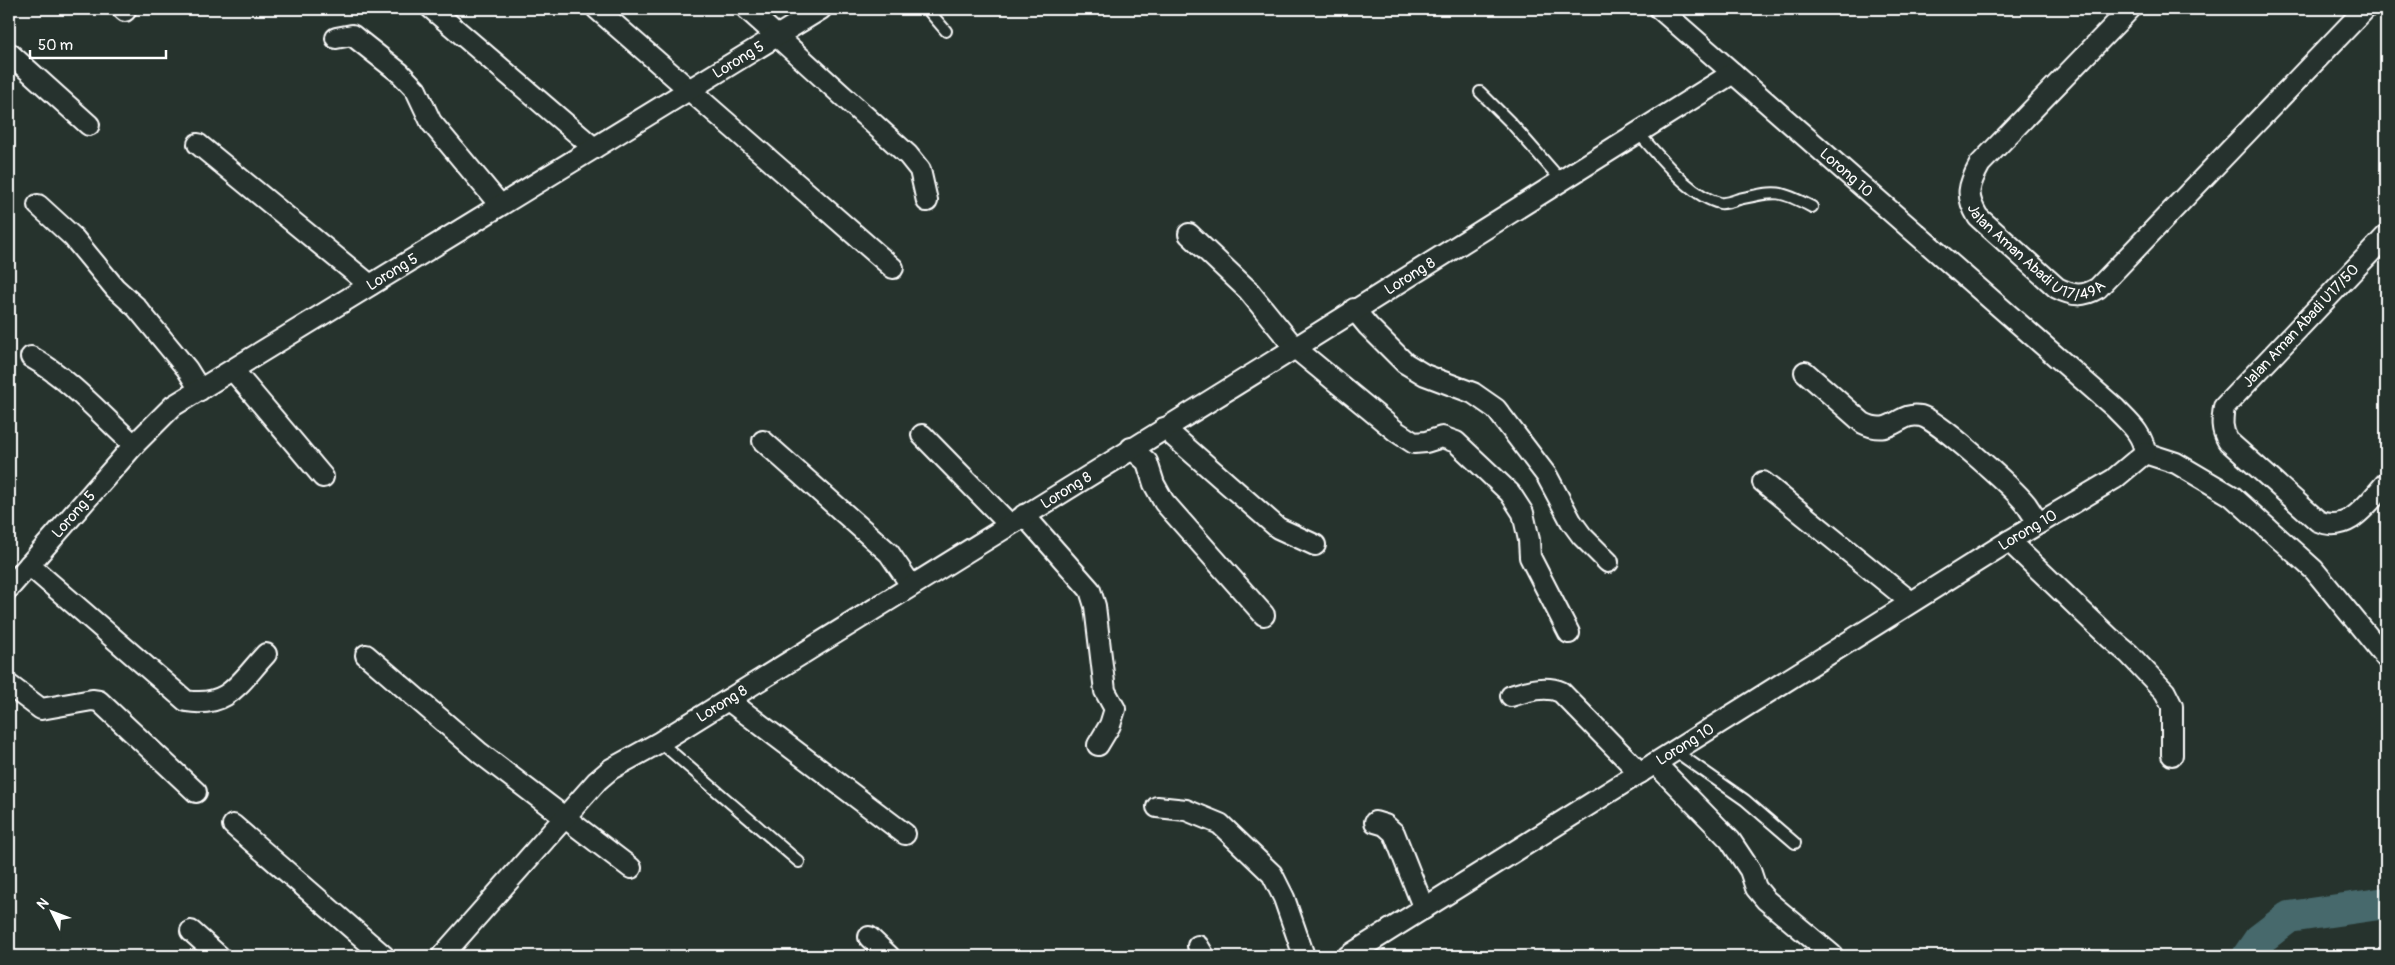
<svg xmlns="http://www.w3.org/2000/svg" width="2395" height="965" font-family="Pangolin,sans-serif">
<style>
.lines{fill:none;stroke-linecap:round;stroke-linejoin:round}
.river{stroke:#46696c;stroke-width:32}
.lane-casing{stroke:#fff;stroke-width:14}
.street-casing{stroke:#fff;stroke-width:24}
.lane{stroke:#26332d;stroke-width:10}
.street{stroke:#26332d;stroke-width:20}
.labels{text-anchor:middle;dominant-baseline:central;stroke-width:4;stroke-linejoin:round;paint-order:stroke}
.street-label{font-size:15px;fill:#fff;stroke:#26332d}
</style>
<rect width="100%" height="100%" fill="#26332d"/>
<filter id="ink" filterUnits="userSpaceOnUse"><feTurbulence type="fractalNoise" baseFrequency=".02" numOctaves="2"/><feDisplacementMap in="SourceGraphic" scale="10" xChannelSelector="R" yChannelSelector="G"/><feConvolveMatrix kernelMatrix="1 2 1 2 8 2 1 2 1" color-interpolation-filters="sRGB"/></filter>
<g filter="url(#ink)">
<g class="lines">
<!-- river -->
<path class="river" d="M 2248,956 L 2259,940 L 2289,917 L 2386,903"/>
<defs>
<path id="lane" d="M 927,9 L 946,31
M 1480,92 L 1511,123 L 1561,180
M 1638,133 C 1659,155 1689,196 1720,203 C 1725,204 1733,201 1739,199 C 1776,191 1778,189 1812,207
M 660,742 L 799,862
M 1675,751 L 1745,800 L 1795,843"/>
<g id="street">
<path d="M 123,9 L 125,11"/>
<path d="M 432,9 L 594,148"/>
<path d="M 597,9 L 893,268"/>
<path d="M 747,9 L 908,155 L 920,170 L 927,201"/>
<path id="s1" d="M 1660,9 L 2115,408 C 2128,422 2143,433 2145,453"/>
<path id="s2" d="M 2130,9 L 1980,164 C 1968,186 1965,195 1978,217 L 2057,288 C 2073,296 2083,297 2098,288 L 2365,9"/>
<path d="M 336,38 L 352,35 L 400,73 L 416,90 L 431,122 L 500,205"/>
<path d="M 9,53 L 89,125"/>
<path d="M 198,144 L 370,285"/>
<path d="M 38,205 L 73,237 L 115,288 L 136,307 L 187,369 L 200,390"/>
<path d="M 1189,234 L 1248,290 L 1295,348 L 1397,432 L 1414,443 L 1426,442 L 1442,437 L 1456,442 L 1510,493 L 1523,513 L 1529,540 L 1530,557 L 1569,633"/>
<path d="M 2386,236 L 2224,407 C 2222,421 2221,429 2228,441 L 2318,521 C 2349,534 2367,504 2386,483"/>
<path d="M 1354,309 L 1368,326 L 1405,363 L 1425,375 L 1473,393 L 1496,409 L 1547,476 L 1571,521 L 1582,536 L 1608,562"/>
<path d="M 31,357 C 71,380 100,414 134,445"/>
<path d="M 233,370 L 323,477"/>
<path d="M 1805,372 L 1863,423 C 1893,438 1898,411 1921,416 C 1938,420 2013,488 2026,504 C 2030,510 2034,517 2039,523"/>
<path d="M 1164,428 L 1278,528 L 1315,545"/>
<path d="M 922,435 L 1009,524"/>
<path d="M 763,441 L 889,553 L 911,585"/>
<path d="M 1131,448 L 1147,462 L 1154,484 L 1164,502 L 1264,615"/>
<path d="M 2145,453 L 2176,463 L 2232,496 L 2314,570 L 2386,658"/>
<path d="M 1763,482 L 1911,602"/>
<path d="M 1024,515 L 1090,590 L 1095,606 L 1105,691 L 1115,709 L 1110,725 L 1098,745"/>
<path d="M 2009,541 L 2110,638 L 2129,654 L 2165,692 L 2172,706 L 2172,755"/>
<path d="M 29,565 L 186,701 C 228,708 239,683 266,654"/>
<path id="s3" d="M 9,588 L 134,445 L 173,406 L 821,9"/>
<path d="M 366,655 L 480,753 L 631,868"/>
<path d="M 9,685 L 41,709 L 92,700 L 99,701 L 196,792"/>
<path d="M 1511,696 C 1527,691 1545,685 1561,692 L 1640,773"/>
<path d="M 728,700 L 905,834"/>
<path d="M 1655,763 L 1730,840 L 1750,870 L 1756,888 L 1766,900 L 1832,955"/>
<path d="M 1157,807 L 1186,810 L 1220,824 L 1272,874 L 1284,898 L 1304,956"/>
<path d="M 1375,822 L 1385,825 L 1394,833 L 1424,909"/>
<path d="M 233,825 L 384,956"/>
<path d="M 191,931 L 219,956"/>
<path d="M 869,937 L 889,956"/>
<path d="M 1198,946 L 1204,956"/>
<path id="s4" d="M 442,956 L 597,781 L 611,769 L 660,742 L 1295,348 L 1733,73"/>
<path id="s5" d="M 1348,956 L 2009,541 L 2114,479 L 2145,453"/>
</g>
</defs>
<!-- lane casing -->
<use href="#lane" class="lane-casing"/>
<!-- street casing -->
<use href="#street" class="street-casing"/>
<!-- lane -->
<use href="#lane" class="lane"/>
<!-- street -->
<use href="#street" class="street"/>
</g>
</g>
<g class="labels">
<!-- street labels -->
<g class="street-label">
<text stroke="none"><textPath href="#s3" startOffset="908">Lorong 5</textPath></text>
<text stroke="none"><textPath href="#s1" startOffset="248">Lorong 10</textPath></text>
<text stroke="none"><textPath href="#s2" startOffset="344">Jalan Aman Abadi U17/49A</textPath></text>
<text stroke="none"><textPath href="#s3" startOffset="502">Lorong 5</textPath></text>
<text stroke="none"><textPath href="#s4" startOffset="1191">Lorong 8</textPath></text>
<text transform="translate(2301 326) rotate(-47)">Jalan Aman Abadi U17/50</text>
<text stroke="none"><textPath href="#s4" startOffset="786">Lorong 8</textPath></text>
<text stroke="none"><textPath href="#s3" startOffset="98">Lorong 5</textPath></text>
<text stroke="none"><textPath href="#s5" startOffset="802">Lorong 10</textPath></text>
<text stroke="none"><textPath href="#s4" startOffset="381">Lorong 8</textPath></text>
<text stroke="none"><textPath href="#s5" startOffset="398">Lorong 10</textPath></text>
</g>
</g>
<!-- margin -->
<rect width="2395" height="965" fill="none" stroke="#26332d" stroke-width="30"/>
<rect x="15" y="15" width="2365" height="935" fill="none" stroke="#fff" stroke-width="2" filter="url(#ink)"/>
<!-- north arrow -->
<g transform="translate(52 912) rotate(312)" stroke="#26332d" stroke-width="4" paint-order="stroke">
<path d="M0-4L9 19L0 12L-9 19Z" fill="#ffffff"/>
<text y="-8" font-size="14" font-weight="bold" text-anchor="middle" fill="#ffffff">N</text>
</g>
<!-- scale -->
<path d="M30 50v8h136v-8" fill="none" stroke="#ffffff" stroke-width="2.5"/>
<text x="38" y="50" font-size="15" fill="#ffffff" stroke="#26332d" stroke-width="4" paint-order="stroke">50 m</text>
</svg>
